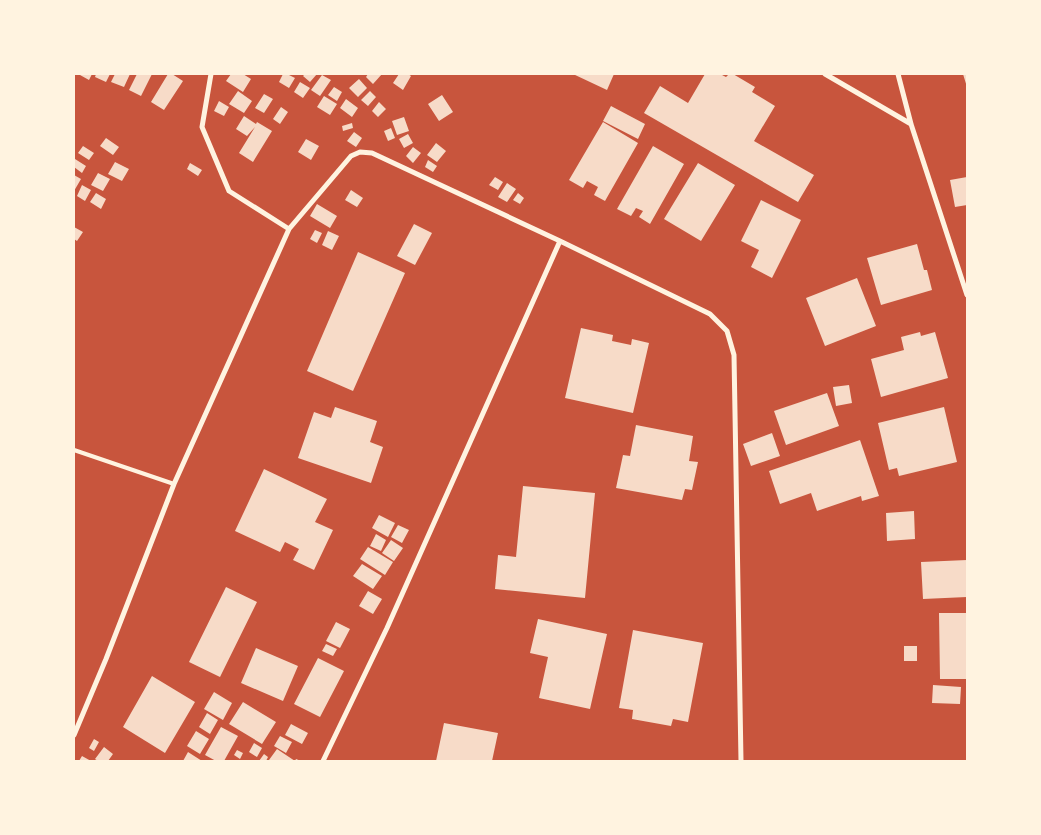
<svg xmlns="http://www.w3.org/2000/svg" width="1041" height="835" font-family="'PT Sans Narrow',sans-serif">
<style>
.building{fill:#f7dbc8}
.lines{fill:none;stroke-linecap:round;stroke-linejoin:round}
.service{stroke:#fff3e0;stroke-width:4}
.minor{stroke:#fff3e0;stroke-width:5}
</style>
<rect width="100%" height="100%" fill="#c8553d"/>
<!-- building -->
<path class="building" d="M 80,74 L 92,74 L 89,80 L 80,75 Z
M 96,74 L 110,74 L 106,82 L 95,77 Z
M 115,74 L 130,74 L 124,87 L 111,82 Z
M 137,74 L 152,74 L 141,96 L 129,90 Z
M 168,74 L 172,74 L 183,81 L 164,110 L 151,102 Z
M 231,74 L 243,74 L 251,79 L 243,92 L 226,81 Z
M 283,74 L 287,74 L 295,78 L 289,88 L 279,82 Z
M 305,74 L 317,74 L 310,82 L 303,76 Z
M 368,74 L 382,74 L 373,84 L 366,77 Z
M 399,74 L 408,74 L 411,76 L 403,90 L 393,83 Z
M 573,74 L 614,74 L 607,90 Z
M 705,74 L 720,74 L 726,77 L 729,74 L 733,74 L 755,87 L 752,92 L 775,106 L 754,141 L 814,175 L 798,202 L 644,113 L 660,86 L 688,103 Z
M 963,74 L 967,74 L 967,87 Z
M 322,75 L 331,80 L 320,96 L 311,90 Z
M 359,79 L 367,88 L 358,97 L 349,88 Z
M 300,82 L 310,88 L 303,98 L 294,92 Z
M 334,87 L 342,92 L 337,101 L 328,95 Z
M 238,91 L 252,101 L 244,113 L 229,104 Z
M 370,91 L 376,97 L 368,106 L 361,100 Z
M 264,94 L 273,99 L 264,113 L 255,108 Z
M 442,95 L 453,112 L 439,121 L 428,104 Z
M 324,96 L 337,104 L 330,115 L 317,107 Z
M 346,99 L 358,108 L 352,117 L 340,108 Z
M 219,101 L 229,107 L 224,116 L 214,111 Z
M 379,102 L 386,109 L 378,117 L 372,111 Z
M 611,106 L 645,124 L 638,139 L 603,121 Z
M 281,107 L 288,112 L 280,124 L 273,119 Z
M 244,116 L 256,124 L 257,122 L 272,131 L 253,162 L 239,153 L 255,127 L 247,136 L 236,129 Z
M 404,117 L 409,131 L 397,135 L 392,121 Z
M 603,122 L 638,143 L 605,201 L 594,195 L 598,187 L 587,181 L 583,188 L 569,180 Z
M 352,123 L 353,128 L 343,131 L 342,126 Z
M 391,128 L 395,138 L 388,141 L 384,131 Z
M 354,132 L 362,138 L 356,147 L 347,141 Z
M 408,134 L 413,143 L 404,148 L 399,139 Z
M 106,138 L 119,147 L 113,155 L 100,146 Z
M 306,139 L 319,146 L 311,160 L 298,152 Z
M 436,143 L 446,151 L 437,162 L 427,155 Z
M 83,146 L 94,153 L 89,160 L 78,153 Z
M 653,146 L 684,164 L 650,224 L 639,217 L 643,211 L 636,208 L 631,216 L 617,209 Z
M 413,147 L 421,153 L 413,163 L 406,156 Z
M 75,159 L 86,166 L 82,173 L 74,167 Z
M 428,160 L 437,166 L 433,172 L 425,167 Z
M 115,162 L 129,169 L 122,181 L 108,174 Z
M 190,163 L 202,170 L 198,176 L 187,169 Z
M 698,163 L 735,185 L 701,241 L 664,219 Z
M 98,173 L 110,179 L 103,191 L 91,185 Z
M 74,175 L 81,179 L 74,191 Z
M 495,177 L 503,182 L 498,190 L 489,185 Z
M 967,177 L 967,205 L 955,207 L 950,180 Z
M 507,183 L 516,189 L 507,202 L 498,197 Z
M 82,185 L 91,190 L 85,201 L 77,196 Z
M 351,190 L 363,198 L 357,207 L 345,200 Z
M 96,193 L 106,199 L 101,209 L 90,202 Z
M 518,193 L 524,198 L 520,204 L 513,200 Z
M 761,200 L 801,220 L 772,278 L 751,267 L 759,250 L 741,241 Z
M 317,204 L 337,216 L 330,228 L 310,216 Z
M 414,224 L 432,233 L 415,265 L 397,256 Z
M 74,227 L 83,232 L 77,241 L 74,239 Z
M 315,230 L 322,233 L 317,243 L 310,239 Z
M 328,231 L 339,236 L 332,250 L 322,245 Z
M 917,244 L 924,270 L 927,270 L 932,290 L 881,305 L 867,258 Z
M 358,252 L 405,273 L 353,391 L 307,371 Z
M 857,278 L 876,326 L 825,346 L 806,298 Z
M 581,328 L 613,335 L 612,341 L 631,345 L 632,339 L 649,343 L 633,413 L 565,398 Z
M 920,332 L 921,336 L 935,332 L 948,378 L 881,397 L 871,359 L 904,350 L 901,337 Z
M 849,385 L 852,403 L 836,406 L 833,387 Z
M 827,393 L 839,426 L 786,445 L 774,411 Z
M 335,407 L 377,421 L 370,442 L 383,447 L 371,483 L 298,458 L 314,412 L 331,418 Z
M 944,407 L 957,462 L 899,476 L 897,468 L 889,470 L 878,423 Z
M 636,425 L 693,436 L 689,461 L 698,462 L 692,490 L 685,489 L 682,500 L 616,488 L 623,455 L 630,456 Z
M 772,433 L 780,456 L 751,466 L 743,444 Z
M 860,440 L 879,496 L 862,501 L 861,496 L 817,511 L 811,493 L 780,504 L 769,471 Z
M 264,469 L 327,499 L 315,522 L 333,530 L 314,570 L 293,560 L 299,549 L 285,542 L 280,552 L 235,531 Z
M 523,486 L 595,493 L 585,598 L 495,589 L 498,555 L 516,557 Z
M 914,511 L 915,539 L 887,541 L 886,513 Z
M 379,515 L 395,523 L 388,537 L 372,528 Z
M 398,525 L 409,530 L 402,543 L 391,537 Z
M 376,534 L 386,540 L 381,551 L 370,546 Z
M 391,540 L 403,548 L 394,561 L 382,553 Z
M 368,547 L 393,562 L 385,575 L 360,559 Z
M 967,560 L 967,597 L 923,599 L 921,562 Z
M 362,564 L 382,576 L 373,589 L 353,576 Z
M 226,587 L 257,602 L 220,677 L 189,662 Z
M 368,591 L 382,599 L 373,614 L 359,606 Z
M 939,613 L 967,613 L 967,679 L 940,679 Z
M 538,619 L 607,634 L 590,709 L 539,698 L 548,657 L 530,653 Z
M 336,622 L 350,629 L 340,648 L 326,641 Z
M 633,630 L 703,643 L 688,722 L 673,719 L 671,726 L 632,719 L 633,710 L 619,708 Z
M 326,644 L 337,649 L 333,656 L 322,651 Z
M 904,646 L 917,646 L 917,661 L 904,661 Z
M 256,648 L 298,666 L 283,701 L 241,683 Z
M 318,658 L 344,671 L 320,717 L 294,704 Z
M 152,676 L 195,702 L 165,753 L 123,727 Z
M 933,685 L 961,687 L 960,704 L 932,703 Z
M 214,692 L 232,703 L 223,720 L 204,709 Z
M 243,702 L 276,722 L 262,744 L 229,724 Z
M 207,713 L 218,720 L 210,734 L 199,727 Z
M 444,723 L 498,733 L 492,761 L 436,761 Z
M 291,724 L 308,733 L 302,744 L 285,735 Z
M 221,727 L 238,736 L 224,761 L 216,761 L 205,755 Z
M 196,731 L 209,739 L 200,754 L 187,746 Z
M 280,736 L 292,742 L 286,753 L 274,746 Z
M 94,739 L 99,742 L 94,751 L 89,748 Z
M 254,743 L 262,748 L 257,757 L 249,752 Z
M 104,747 L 113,754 L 108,761 L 98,761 L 95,759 Z
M 277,749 L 295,761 L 296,759 L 301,761 L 271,761 L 269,760 Z
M 237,750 L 243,753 L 240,759 L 234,755 Z
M 188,752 L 202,761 L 183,761 Z
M 264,754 L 268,757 L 266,761 L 259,761 Z
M 82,756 L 91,761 L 79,761 Z"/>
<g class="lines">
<!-- service -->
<path class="service" d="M 74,450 L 174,484"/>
<!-- minor -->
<path class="minor" d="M 211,74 L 202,127 L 229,191 L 289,229
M 825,74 L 911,124
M 898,74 L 911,124 L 967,295
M 74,735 L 106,659 L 174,484 L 289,229 L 351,156 L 360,152 L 372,153 L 560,241 L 710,314 L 727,331 L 734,355 L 741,761
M 323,761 L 387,628 L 560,241"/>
</g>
<!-- border -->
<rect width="1041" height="835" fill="none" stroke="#fff3e0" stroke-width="150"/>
</svg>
